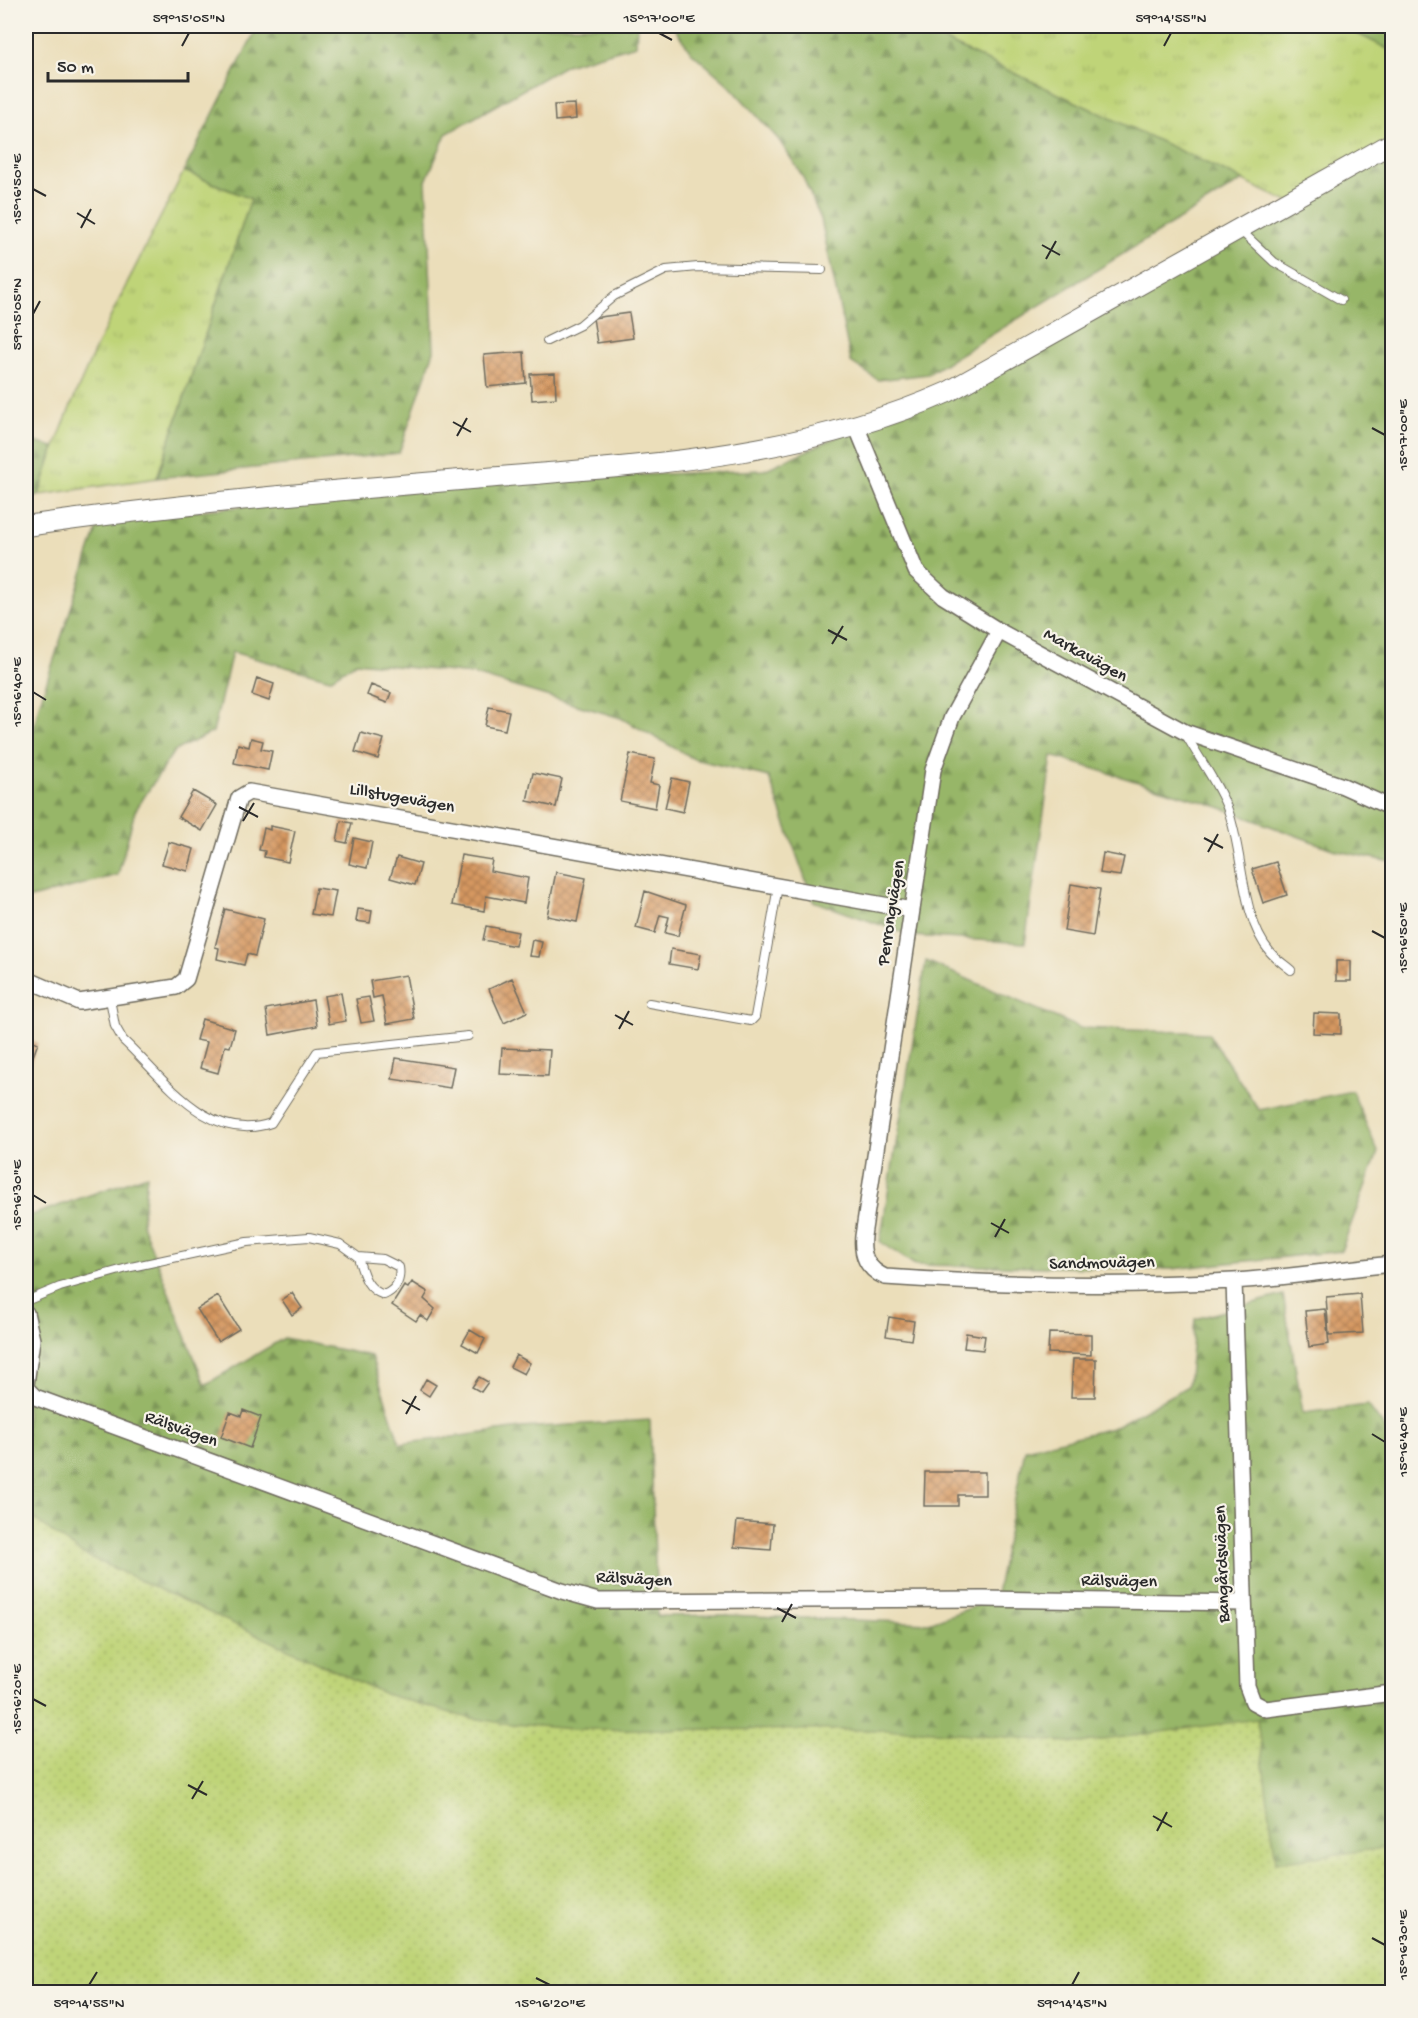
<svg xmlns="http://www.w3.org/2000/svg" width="1418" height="2018" font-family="'Gochi Hand',sans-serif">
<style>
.grass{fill:url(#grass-tufts);stroke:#758052;stroke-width:1.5}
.forest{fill:url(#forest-firs);stroke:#61704a;stroke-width:1.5}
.park{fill:url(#park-dots);stroke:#758052;stroke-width:1.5}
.building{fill:url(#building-cross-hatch)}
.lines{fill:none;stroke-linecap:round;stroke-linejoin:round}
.service-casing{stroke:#6e6a5d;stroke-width:10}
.minor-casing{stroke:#6e6a5d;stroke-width:18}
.tertiary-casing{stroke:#6e6a5d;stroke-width:22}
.service{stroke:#fff;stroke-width:8}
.minor{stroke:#fff;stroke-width:15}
.tertiary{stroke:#fff;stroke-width:20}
.ticks{fill:none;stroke:#2b2b2b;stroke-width:2}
.labels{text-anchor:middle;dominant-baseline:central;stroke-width:4.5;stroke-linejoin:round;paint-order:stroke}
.street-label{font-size:18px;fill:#2b2b2b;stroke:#f7f3e8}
.neatline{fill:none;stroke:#2b2b2b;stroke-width:2}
.ticks-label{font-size:15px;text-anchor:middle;fill:#2b2b2b}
</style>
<defs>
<pattern id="grass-tufts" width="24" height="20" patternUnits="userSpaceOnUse" patternTransform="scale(1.5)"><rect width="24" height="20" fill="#bfd478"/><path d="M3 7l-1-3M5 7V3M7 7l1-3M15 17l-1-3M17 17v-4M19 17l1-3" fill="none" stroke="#a4b668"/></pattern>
<pattern id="forest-firs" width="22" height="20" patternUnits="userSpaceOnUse" patternTransform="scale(1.5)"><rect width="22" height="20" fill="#97b668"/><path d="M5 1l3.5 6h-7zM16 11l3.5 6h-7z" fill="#7b9456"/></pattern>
<pattern id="park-dots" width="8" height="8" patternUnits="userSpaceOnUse" patternTransform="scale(1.5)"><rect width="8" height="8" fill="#bfd478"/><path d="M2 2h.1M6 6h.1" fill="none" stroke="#a4b668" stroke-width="1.8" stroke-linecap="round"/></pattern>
<pattern id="building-cross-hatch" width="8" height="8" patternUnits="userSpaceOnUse" patternTransform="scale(1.5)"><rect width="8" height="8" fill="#d69861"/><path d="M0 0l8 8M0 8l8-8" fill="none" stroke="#ae7c50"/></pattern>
</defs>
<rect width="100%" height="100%" fill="#f7f3e8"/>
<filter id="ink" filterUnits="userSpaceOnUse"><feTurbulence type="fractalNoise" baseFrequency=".0167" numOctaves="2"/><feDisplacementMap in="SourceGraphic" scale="12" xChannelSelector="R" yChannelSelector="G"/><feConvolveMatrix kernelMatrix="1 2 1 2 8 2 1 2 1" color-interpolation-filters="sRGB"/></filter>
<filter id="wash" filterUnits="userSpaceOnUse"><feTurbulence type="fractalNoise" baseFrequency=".008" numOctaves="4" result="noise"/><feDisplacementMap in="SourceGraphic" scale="24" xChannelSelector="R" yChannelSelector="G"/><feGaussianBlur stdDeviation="1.35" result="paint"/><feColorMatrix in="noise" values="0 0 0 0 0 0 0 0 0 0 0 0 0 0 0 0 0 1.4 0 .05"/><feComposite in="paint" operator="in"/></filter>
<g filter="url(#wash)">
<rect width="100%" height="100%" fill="#ebdeba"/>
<!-- grass -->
<path class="grass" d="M 913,26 L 1345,26 L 1392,51 L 1392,251 Z
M 184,171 L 251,199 L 157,478 L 39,495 C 73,382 131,276 184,171 Z"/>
<!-- forest -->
<path class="forest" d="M 258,26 L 637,26 L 636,45 L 566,65 L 446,134 L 426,181 L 434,351 L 399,453 L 157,478 L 251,199 L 184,171 Z
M 673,26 L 913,26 L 1243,180 L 928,374 L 878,380 L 851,362 L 821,219 L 802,175 L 779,140 L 729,85 L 691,52 Z
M 1342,26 L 1392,26 L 1392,51 Z
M 1392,147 L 1392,862 L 1338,851 L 1208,803 L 1052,756 L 1025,943 L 912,936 L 813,901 L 769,777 L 694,759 L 621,718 L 472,674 L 356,662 L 330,679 L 232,652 L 213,732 L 174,751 L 135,811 L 118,875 L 27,899 L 26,767 L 39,705 L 100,520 L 539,479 L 764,470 L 857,428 L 974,388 Z
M 26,440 L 54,447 L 39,495 L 26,498 Z
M 926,961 L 1080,1028 L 1208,1033 L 1259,1110 L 1352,1091 L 1378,1152 L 1341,1251 L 1172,1269 L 915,1265 L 880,1242 Z
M 147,1175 L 142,1224 L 205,1385 L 284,1338 L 371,1356 L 400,1444 L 521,1428 L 650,1420 L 657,1616 L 727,1615 L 929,1623 L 995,1599 L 1025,1449 L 1112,1428 L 1188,1386 L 1195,1319 L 1283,1295 L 1303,1413 L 1368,1405 L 1392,1438 L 1392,1992 L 26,1992 L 26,1217 Z"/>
<!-- park -->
<path class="park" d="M 26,1513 L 81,1553 L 385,1694 L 461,1716 L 502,1723 L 574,1729 L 921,1730 L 1080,1743 L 1257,1719 L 1276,1862 L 1392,1847 L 1392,1992 L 26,1992 Z"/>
<g id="blocks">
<!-- building -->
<path class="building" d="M 575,104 L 576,119 L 555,121 L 554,105 Z
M 629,313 L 633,338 L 597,343 L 593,318 Z
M 524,352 L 526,383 L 487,387 L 484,355 Z
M 555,373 L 556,398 L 532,400 L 530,374 Z
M 257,678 L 274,684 L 269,701 L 252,695 Z
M 371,685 L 391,693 L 387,703 L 367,695 Z
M 489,707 L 509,711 L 505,730 L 485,726 Z
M 361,733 L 384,739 L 378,759 L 355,752 Z
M 251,738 L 263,741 L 261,749 L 272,751 L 268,770 L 234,763 L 238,744 L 249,747 Z
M 630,754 L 655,759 L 650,783 L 659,785 L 655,808 L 620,801 Z
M 533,773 L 562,779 L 556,807 L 527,801 Z
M 672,778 L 689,782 L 683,812 L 665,808 Z
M 193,791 L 217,805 L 202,831 L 178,817 Z
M 341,821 L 352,823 L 347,843 L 337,841 Z
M 270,826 L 295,831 L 288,862 L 264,857 L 265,851 L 259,850 L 264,828 L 270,830 Z
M 354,838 L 372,842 L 367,868 L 349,864 Z
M 169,842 L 194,849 L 188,871 L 162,864 Z
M 1103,853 L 1124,857 L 1120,876 L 1100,873 Z
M 461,855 L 492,860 L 490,871 L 528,878 L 524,903 L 486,896 L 484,911 L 452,905 Z
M 397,857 L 421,864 L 415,885 L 390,878 Z
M 1276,862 L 1287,895 L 1263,903 L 1252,869 Z
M 556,872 L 586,878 L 577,922 L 547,916 Z
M 1071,884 L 1100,889 L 1093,936 L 1064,931 Z
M 316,888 L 336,891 L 331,917 L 311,914 Z
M 645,891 L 686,905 L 678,936 L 665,933 L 669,917 L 660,915 L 655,933 L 636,928 Z
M 225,909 L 264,919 L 255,956 L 247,954 L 244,965 L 217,959 L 219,948 L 215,947 Z
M 358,909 L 372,911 L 370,923 L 356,921 Z
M 486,926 L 518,932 L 515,946 L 483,940 Z
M 532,940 L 542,942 L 539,957 L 529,956 Z
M 671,949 L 701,954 L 698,969 L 669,964 Z
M 1336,961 L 1351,961 L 1351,981 L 1336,981 Z
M 406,975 L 414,1019 L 387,1024 L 382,996 L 373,998 L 370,981 Z
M 512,978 L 527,1012 L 504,1023 L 489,989 Z
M 341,993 L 346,1021 L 329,1024 L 324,996 Z
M 369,997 L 374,1021 L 361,1023 L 356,999 Z
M 313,1000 L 317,1026 L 270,1035 L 266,1009 Z
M 1314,1013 L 1341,1014 L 1341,1034 L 1313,1033 Z
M 202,1019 L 235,1029 L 230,1047 L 225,1046 L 218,1073 L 200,1068 L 207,1042 L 196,1040 Z
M 26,1038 L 38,1043 L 29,1067 L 26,1065 Z
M 502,1048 L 550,1050 L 548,1076 L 500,1074 Z
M 396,1058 L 454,1067 L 450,1088 L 392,1079 Z
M 412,1282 L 428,1292 L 424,1299 L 435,1309 L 428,1321 L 420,1315 L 416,1321 L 392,1305 L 404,1286 L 408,1288 Z
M 292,1293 L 302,1308 L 292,1315 L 282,1300 Z
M 1360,1294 L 1363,1333 L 1329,1335 L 1326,1297 Z
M 218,1296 L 239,1329 L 218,1342 L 197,1309 Z
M 1325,1309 L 1329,1344 L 1309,1347 L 1305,1311 Z
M 889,1317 L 914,1321 L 911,1340 L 886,1336 Z
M 470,1330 L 485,1339 L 478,1353 L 462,1344 Z
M 966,1333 L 985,1336 L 983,1350 L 964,1348 Z
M 1049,1333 L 1091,1334 L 1091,1355 L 1048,1353 Z
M 516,1355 L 530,1363 L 524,1374 L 510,1367 Z
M 1073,1359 L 1096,1359 L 1095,1397 L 1071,1397 Z
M 479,1377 L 488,1382 L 481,1392 L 472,1387 Z
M 426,1379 L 436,1385 L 429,1396 L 420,1390 Z
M 243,1410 L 261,1417 L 250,1448 L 221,1437 L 230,1412 L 241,1416 Z
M 925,1472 L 985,1472 L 985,1495 L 958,1495 L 958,1506 L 924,1506 Z
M 737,1521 L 773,1524 L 771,1550 L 734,1547 Z"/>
</g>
</g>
<g filter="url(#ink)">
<use href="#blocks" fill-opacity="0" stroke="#6e6a5d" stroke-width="1.5"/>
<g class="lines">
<defs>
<path id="service" d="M 1239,229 L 1274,262 L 1341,300
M 547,341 L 580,325 L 614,296 L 666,270 L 698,267 L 822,270
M 1185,733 C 1199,759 1218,783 1228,810 C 1244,853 1240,916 1270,952 C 1276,959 1284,964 1291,970
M 110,999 L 115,1026 L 123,1040 C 163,1077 208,1145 271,1123 L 317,1052 L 468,1036
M 649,1003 L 751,1021 L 755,1017 L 778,886
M 26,1301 L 60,1287 L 131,1267 L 247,1242 L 309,1237 L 340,1244 L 358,1257 L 383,1259 L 399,1267 C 401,1280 397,1289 384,1295 C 366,1289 363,1274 358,1257"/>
<path id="minor" d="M 857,428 L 916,571 L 943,596 L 999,631 L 1185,732 L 1343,786 L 1392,808
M 999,631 L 952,717 L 933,770 L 863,1236 C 861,1256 867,1269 885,1277 C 1001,1285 1117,1287 1233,1281 C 1286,1278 1340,1269 1392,1264
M 26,979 L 79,1002 L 176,987 L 186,979 L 239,798 L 249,792 L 912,910
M 1234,1281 L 1247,1686 L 1253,1702 L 1266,1709 L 1392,1693
M 26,1313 L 32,1340 L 26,1384
M 26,1388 L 35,1397 L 562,1591 L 598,1601 L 984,1599 L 1244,1603"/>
<path id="tertiary" d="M 26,526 C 170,505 315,492 460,480 C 626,466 793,461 948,392 L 1392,143"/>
</defs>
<!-- service casing -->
<use href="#service" class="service-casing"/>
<!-- minor casing -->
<use href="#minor" class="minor-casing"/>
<!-- tertiary casing -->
<use href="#tertiary" class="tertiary-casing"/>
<!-- service -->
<use href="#service" class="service"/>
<!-- minor -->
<use href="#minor" class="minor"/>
<!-- tertiary -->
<use href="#tertiary" class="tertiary"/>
</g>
</g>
<!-- ticks -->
<path class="ticks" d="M 659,33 L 672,40M 182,46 L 189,33M 1164,46 L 1171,33M 33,189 L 46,196M 77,213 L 95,224M 81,228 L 91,209M 1042,245 L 1060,255M 1046,259 L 1056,241M 33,314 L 40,301M 453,422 L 471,432M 1372,428 L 1385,435M 457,436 L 467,418M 828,630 L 847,640M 832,644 L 843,626M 33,692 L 46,700M 239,807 L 258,817M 243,821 L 254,803M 1204,838 L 1223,848M 1208,852 L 1218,834M 1372,931 L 1385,938M 615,1015 L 633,1025M 619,1029 L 629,1011M 33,1195 L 46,1203M 991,1223 L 1009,1233M 995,1237 L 1005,1219M 402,1400 L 420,1410M 406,1414 L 416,1396M 1372,1434 L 1385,1442M 777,1608 L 796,1618M 782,1622 L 792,1604M 33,1699 L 46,1706M 188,1785 L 207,1795M 192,1799 L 203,1781M 1153,1816 L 1172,1827M 1157,1831 L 1167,1812M 1372,1938 L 1385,1945M 536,1978 L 550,1985M 89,1985 L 97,1972M 1072,1985 L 1079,1972"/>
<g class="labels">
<!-- street labels -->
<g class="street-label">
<text transform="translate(1085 656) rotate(29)">Markavägen</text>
<text transform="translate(402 799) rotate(10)">Lillstugevägen</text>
<text transform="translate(892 913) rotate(-81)">Perrongvägen</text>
<text transform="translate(1102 1264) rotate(-1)">Sandmovägen</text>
<text transform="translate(181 1430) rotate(20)">Rälsvägen</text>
<text transform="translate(1223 1564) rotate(-92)">Bangårdsvägen</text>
<text transform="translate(634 1580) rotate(3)">Rälsvägen</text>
<text transform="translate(1119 1582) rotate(1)">Rälsvägen</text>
</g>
</g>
<!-- margin -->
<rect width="1418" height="2018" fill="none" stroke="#f7f3e8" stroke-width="66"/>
<!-- scale -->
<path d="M48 72v9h140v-9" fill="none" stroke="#2b2b2b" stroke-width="3"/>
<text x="57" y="72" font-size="18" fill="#2b2b2b" stroke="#f7f3e8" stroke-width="4.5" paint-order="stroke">50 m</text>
<rect x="33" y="33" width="1352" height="1952" class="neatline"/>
<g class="ticks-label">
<text x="189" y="22">59°15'05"N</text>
<text x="659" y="22">15°17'00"E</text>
<text x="1171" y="22">59°14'55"N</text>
<text transform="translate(16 189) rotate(-90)" y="5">15°16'50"E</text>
<text transform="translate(16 314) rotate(-90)" y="5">59°15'05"N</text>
<text transform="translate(1402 435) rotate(-90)" y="5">15°17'00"E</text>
<text transform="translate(16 692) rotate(-90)" y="5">15°16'40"E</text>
<text transform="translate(1402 938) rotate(-90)" y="5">15°16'50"E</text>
<text transform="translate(16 1195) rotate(-90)" y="5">15°16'30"E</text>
<text transform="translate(1402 1442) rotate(-90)" y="5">15°16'40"E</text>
<text transform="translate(16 1699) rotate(-90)" y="5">15°16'20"E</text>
<text transform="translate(1402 1945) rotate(-90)" y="5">15°16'30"E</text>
<text x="89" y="2007">59°14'55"N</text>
<text x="550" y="2007">15°16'20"E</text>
<text x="1072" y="2007">59°14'45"N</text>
</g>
</svg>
